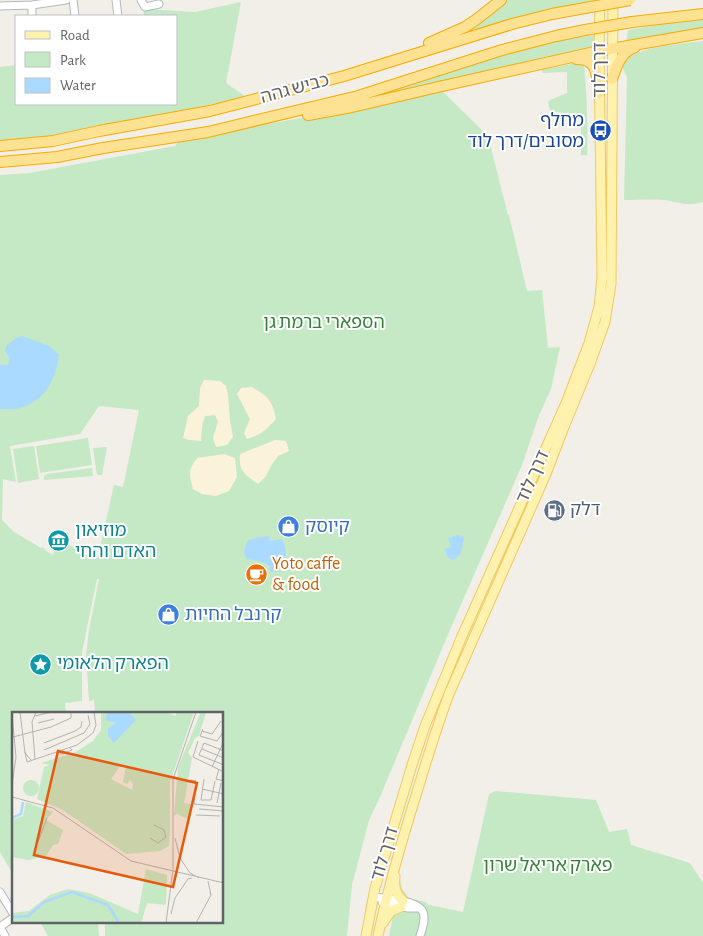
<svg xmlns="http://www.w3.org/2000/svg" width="703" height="936" font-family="'Alegreya Sans','Noto Sans Hebrew',sans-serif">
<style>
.green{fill:#c5e8c5;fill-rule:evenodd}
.sand{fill:#fbf3d9}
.water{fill:#aadaff}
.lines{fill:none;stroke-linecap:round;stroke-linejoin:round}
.minor-casing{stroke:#b5b8bc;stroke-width:9}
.major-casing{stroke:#f2c960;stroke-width:11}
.highway-casing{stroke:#f9ab00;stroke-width:12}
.minor{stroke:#fff;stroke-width:7}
.major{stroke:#fff2af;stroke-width:9}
.highway{stroke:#fde293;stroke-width:10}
.highway-bridge-casing{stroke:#f9ab00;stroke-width:12;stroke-linecap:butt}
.highway-bridge{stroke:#fde293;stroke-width:10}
.labels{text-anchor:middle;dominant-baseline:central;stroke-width:4;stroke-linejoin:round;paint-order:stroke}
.street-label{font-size:18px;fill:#5f6368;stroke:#fff}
.transit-label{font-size:18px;fill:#164399;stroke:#fff;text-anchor:end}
.park-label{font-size:18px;fill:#348238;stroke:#fff}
.service-label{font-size:18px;fill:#4e5e75;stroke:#fff;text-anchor:start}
.shop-label{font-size:18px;fill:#366cbe;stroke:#fff;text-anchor:start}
.culture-label{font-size:18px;fill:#0d838f;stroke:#fff;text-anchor:start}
.food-label{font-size:18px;fill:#c56008;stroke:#fff;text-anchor:start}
.inset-river{fill:none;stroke:#aadaff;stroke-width:2.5}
.inset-road{fill:none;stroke:#b3b3b1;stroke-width:1}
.view{fill:#e8590c;fill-opacity:0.15;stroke:#e8590c;stroke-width:2.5}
.inset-edge{fill:none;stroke:#5f6368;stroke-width:2.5}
</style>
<rect width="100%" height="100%" fill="#f1efe8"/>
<!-- green -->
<path class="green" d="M 506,0 L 593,0 L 595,1 L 548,10 L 442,41 Z
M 241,2 L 226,83 L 246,97 L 116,125 L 42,139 L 0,142 L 0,67 L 16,65 L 16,104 L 176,104 L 176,16 L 144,16 L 144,9 L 195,12 Z
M 703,20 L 703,29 L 626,44 L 628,30 L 663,24 Z
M 595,35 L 594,48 L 561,54 L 347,104 L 540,44 Z
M 703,41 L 703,202 C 688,207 679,202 664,200 C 651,199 638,200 624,200 L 627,77 L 622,67 C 625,62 628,58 633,55 C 645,47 687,43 703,41 Z
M 576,63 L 584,65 C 587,95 588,124 587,155 L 581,155 L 581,115 L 550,111 L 548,101 L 567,93 L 567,72 L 542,73 L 542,70 Z
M 441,90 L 488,136 L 508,215 L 509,215 L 527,291 L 542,290 L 548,348 L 560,347 L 551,389 L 539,415 L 522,465 L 449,632 L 380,797 L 369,820 L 352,885 L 347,936 L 105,936 L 105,922 L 222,922 L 222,714 L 95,713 L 94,700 L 89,701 L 86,655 L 89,630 L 99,579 L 97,579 L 82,652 L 82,701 L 65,703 L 66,713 L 14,714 L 14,876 L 0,852 L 0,175 L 30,173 L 175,146 L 180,140 L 301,118 ZM 99,406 L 139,410 L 123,487 L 114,485 L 98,557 C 88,557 76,550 68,544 L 63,549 L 55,549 L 53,555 L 46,551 L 43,547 L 41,548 L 14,532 L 2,520 L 3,479 L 16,482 L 10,446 L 80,434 Z
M 88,438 L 92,465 L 40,473 L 36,446 Z
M 34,446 L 39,479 L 18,483 L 13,449 Z
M 107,447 L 102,475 L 97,475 L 93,448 Z
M 92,468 L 93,476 L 44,480 L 44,476 L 47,474 Z
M 496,791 L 596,800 L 609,832 L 627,829 L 631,845 L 690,863 L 703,883 L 703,936 L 389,936 L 400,880 L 402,889 L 409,898 L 425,902 L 429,905 L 463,912 L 489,794 Z
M 40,922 L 98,922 L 99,936 L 48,936 Z"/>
<!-- sand -->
<path class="sand" d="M 204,380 L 220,381 L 226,386 L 228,395 L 230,420 L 233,437 L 227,445 L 216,447 L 213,438 L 218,422 L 215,415 L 205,416 L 202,426 L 201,441 L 189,440 L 183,438 L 188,416 L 199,406 L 200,388 Z
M 252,387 C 269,397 272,400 276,419 C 268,429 259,436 247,439 L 244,433 L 250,419 L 237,394 L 241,388 Z
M 275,440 L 286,441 L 289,451 L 278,456 L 272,464 L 266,476 L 258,484 C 245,475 238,471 240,454 Z
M 224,454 L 235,458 L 237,477 L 229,491 L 216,496 L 202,494 L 193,489 C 189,475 188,470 197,458 Z"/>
<!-- water -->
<path class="water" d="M 22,336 L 49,346 L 59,355 C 56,377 47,399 23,407 C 16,410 8,409 0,409 L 0,364 L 1,365 L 8,365 C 10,360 9,356 5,351 L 6,346 L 16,338 Z
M 457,535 L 464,537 L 461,553 L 454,560 L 447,557 L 445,549 L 451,547 L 448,538 Z
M 269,536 L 270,541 L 282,539 C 284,543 287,551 286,555 C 285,558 283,560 282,562 C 282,564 282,565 282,566 C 281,573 274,573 269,570 L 270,566 L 260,561 L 247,559 C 242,554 245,545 249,540 L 260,537 Z"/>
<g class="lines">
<defs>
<path id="minor" d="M 73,0 L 75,16
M 116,0 L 118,16
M 141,0 L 145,7 L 159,4
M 32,5 L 32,16
M 0,6 L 32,5 L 66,0
M 0,892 L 14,915
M 373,897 C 385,898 418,900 423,912 C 426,919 422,929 420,936
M 382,902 L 408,908 L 418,908
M 0,927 L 14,917
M 0,927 L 5,936"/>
<path id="major" d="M 395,876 C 394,887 395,893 403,901
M 383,923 L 391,911 L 401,907
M 366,936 L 375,888 L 412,765 L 425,726 L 462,636 L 566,403 L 589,343 L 599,307 L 602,278 L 599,51 L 600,0
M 378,936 C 388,887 402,840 417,792 C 427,759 437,726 449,694 L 546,474 L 564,427 L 590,364 L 605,322 L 611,284 L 613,0"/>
<path id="highway" d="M 632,22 L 703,14
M 429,43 L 465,27 L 477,19 L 501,0
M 576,59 C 599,59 596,75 599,93
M 612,79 C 617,65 621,52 635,47
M 308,115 L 352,107 L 438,87 L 599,51 L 703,33
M 0,146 L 53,141 L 99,131 L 210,111 L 344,76 L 512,24 L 552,14 L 585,8
M 0,162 L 57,157 L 103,148 L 208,132 L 358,96 L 502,50 L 556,36 L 585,30"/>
</defs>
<!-- minor casing -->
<use href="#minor" class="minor-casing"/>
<!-- major casing -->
<use href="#major" class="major-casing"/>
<!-- highway casing -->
<use href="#highway" class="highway-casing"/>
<!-- minor -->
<use href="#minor" class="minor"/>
<!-- major -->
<use href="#major" class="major"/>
<!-- highway -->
<use href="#highway" class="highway"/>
<defs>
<path id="highway-bridge" d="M 585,8 L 630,0
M 585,30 L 632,22"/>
</defs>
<!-- highway-bridge casing -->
<use href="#highway-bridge" class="highway-bridge-casing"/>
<!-- highway-bridge -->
<use href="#highway-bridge" class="highway-bridge"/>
</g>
<!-- icons -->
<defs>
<symbol id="bus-disc" viewBox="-11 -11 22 22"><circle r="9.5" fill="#1a4fb4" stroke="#fff"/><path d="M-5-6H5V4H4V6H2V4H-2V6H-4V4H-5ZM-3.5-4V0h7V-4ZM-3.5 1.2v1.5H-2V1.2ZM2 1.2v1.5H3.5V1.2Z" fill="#fff"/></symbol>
<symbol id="fuel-disc" viewBox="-11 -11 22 22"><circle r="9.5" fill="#5c6f8a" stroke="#fff"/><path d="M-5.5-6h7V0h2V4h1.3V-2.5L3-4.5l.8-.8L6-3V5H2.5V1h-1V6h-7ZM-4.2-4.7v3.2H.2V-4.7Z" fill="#fff"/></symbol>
<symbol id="shop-disc" viewBox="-11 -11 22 22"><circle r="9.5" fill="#3f7fe0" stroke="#fff"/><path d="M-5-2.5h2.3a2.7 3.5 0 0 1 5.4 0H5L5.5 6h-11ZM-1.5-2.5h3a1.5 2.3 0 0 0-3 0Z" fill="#fff"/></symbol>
<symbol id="museum-disc" viewBox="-11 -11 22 22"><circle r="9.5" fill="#0f9aa8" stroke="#fff"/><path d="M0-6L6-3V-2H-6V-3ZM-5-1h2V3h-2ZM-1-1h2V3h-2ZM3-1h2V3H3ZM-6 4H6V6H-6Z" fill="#fff"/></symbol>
<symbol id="cafe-disc" viewBox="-11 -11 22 22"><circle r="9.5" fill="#e8710a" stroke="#fff"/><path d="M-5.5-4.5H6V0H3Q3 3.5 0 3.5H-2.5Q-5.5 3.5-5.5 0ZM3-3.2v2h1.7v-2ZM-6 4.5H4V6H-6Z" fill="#fff"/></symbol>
<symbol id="sight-disc" viewBox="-11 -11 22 22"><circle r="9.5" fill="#0f9aa8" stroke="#fff"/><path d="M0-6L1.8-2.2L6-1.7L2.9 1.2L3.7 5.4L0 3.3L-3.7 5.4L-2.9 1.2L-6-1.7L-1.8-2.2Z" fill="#fff"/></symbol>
</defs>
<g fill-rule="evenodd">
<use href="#bus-disc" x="588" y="118" width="25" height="25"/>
<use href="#fuel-disc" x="542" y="498" width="25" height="25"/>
<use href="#shop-disc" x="276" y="514" width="25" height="25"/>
<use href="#museum-disc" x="46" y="528" width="25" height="25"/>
<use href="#cafe-disc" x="244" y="562" width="25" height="25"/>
<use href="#shop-disc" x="156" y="602" width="25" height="25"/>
<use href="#sight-disc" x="28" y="652" width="25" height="25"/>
</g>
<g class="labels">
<!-- street labels -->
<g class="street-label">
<text transform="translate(600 70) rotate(-90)">דרך לוד</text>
<text transform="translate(295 89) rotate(-15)">כביש גהה</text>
<text transform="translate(533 477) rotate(-66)">דרך לוד</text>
<text transform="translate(385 854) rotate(-73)">דרך לוד</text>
</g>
<!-- transit labels -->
<g class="transit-label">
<text x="584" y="121">מחלף<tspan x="584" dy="21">מסובים/דרך לוד</tspan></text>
</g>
<!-- park labels -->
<g class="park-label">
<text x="324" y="323">הספארי ברמת גן</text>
<text x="548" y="866">פארק אריאל שרון</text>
</g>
<!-- service labels -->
<g class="service-label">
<text x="570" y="510">דלק</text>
</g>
<!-- shop labels -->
<g class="shop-label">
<text x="305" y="527">קיוסק</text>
<text x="185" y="615">קרנבל החיות</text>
</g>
<!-- culture labels -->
<g class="culture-label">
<text x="75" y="531">מוזיאון<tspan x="75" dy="21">האדם והחי</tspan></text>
<text x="57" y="664">הפארק הלאומי</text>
</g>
<!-- food labels -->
<g class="food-label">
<text x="272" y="564">Yoto caffe<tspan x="272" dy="21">&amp; food</tspan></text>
</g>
</g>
<!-- overview -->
<g transform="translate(12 712)">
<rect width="211" height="211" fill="#f1efe8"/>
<path d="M 89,0 L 153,0 L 164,4 L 164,0 L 182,0 L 158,70 L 158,158 L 158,120 L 157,134 L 148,139 L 114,142 L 51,98 L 25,87 L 32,55 L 37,53 L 29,51 L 62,41 L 81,29 L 89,18 ZM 108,54 L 114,55 L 111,70 L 115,72 L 118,68 L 121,72 L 120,78 L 99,67 ZM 189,0 L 194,0 L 187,24 L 183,26 L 176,41 L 180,46 L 172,91 L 179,92 L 176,107 L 165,102 L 162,104 L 166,55 ZM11 76a8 8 0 1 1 16 0a8 8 0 1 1-16 0ZM 14,90 L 41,100 L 34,108 L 51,118 L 46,132 L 41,133 L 34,144 L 16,148 L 0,145 L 0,108 L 11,104 ZM 134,157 L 155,163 L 154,193 L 135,191 L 129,211 L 0,211 L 0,201 L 17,199 L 38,183 L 56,177 L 77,181 L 126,202 Z" fill="#c5e8c5" fill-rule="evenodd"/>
<path d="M 96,0 L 117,0 L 124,8 L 102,31 L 96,24 L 96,16 L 104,11 L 93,8 Z" fill="#aadaff"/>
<path class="inset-river" d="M 0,106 L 9,102 L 11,90M 0,205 L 16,204 L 32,190 L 60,180 L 96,193 L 107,211"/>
<path class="inset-road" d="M 8,0 L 13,41 L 19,48M 0,3 L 4,45 L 0,73M 23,4 L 40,0M 26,11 L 42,7M 191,17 L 188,24 L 205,29 L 212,19M 190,19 L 200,22 L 209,9M 1,25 L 39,15 L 59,6 L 59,0M 186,29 L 181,45 L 212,60M 32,31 L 63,19 L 69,15 L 70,9M 190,37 L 212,46M 32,38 L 72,21 L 78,12 L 76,3M 48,39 L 49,42 L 60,38 L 58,36M 212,39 L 192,31 L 187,43 L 212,53M 13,40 L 15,50 L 65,33 L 81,21 L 84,13 L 82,0M 23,47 L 20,10 L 24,0M 200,55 L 212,29M 207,57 L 204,67 L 212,69M 192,67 L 189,88 L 199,88 L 203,69M 178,68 L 184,69 L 182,92M 190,77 L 212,82M 0,85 L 41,96 L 119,149 L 212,171M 205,91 L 209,71M 182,92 L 212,95M 187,97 L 212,99M 184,103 L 208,104M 138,126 L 146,131 L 154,125 L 152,118 L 142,113M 163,126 L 168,146 L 178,161 L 187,166M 26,130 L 35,106M 196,169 L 199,183 L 198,180M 159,202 L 163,186 L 176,167 L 180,166M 154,211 L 161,157 L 161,67 L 184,0M 184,211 L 199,183"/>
<path class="view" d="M 46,39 L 185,71 L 161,175 L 22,143 Z"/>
<rect width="211" height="211" class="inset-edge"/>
</g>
<!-- legend -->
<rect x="15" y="15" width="162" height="90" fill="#ffffff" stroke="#bfc1c3"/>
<rect x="25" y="31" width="25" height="8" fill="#fff2af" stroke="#bfc1c3"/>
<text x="60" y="40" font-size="15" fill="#5f6368">Road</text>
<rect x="25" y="52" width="25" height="15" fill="#c5e8c5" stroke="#bfc1c3"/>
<text x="60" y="65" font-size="15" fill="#5f6368">Park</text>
<rect x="25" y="78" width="25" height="15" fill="#aadaff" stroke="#bfc1c3"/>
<text x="60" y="90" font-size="15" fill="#5f6368">Water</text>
</svg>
